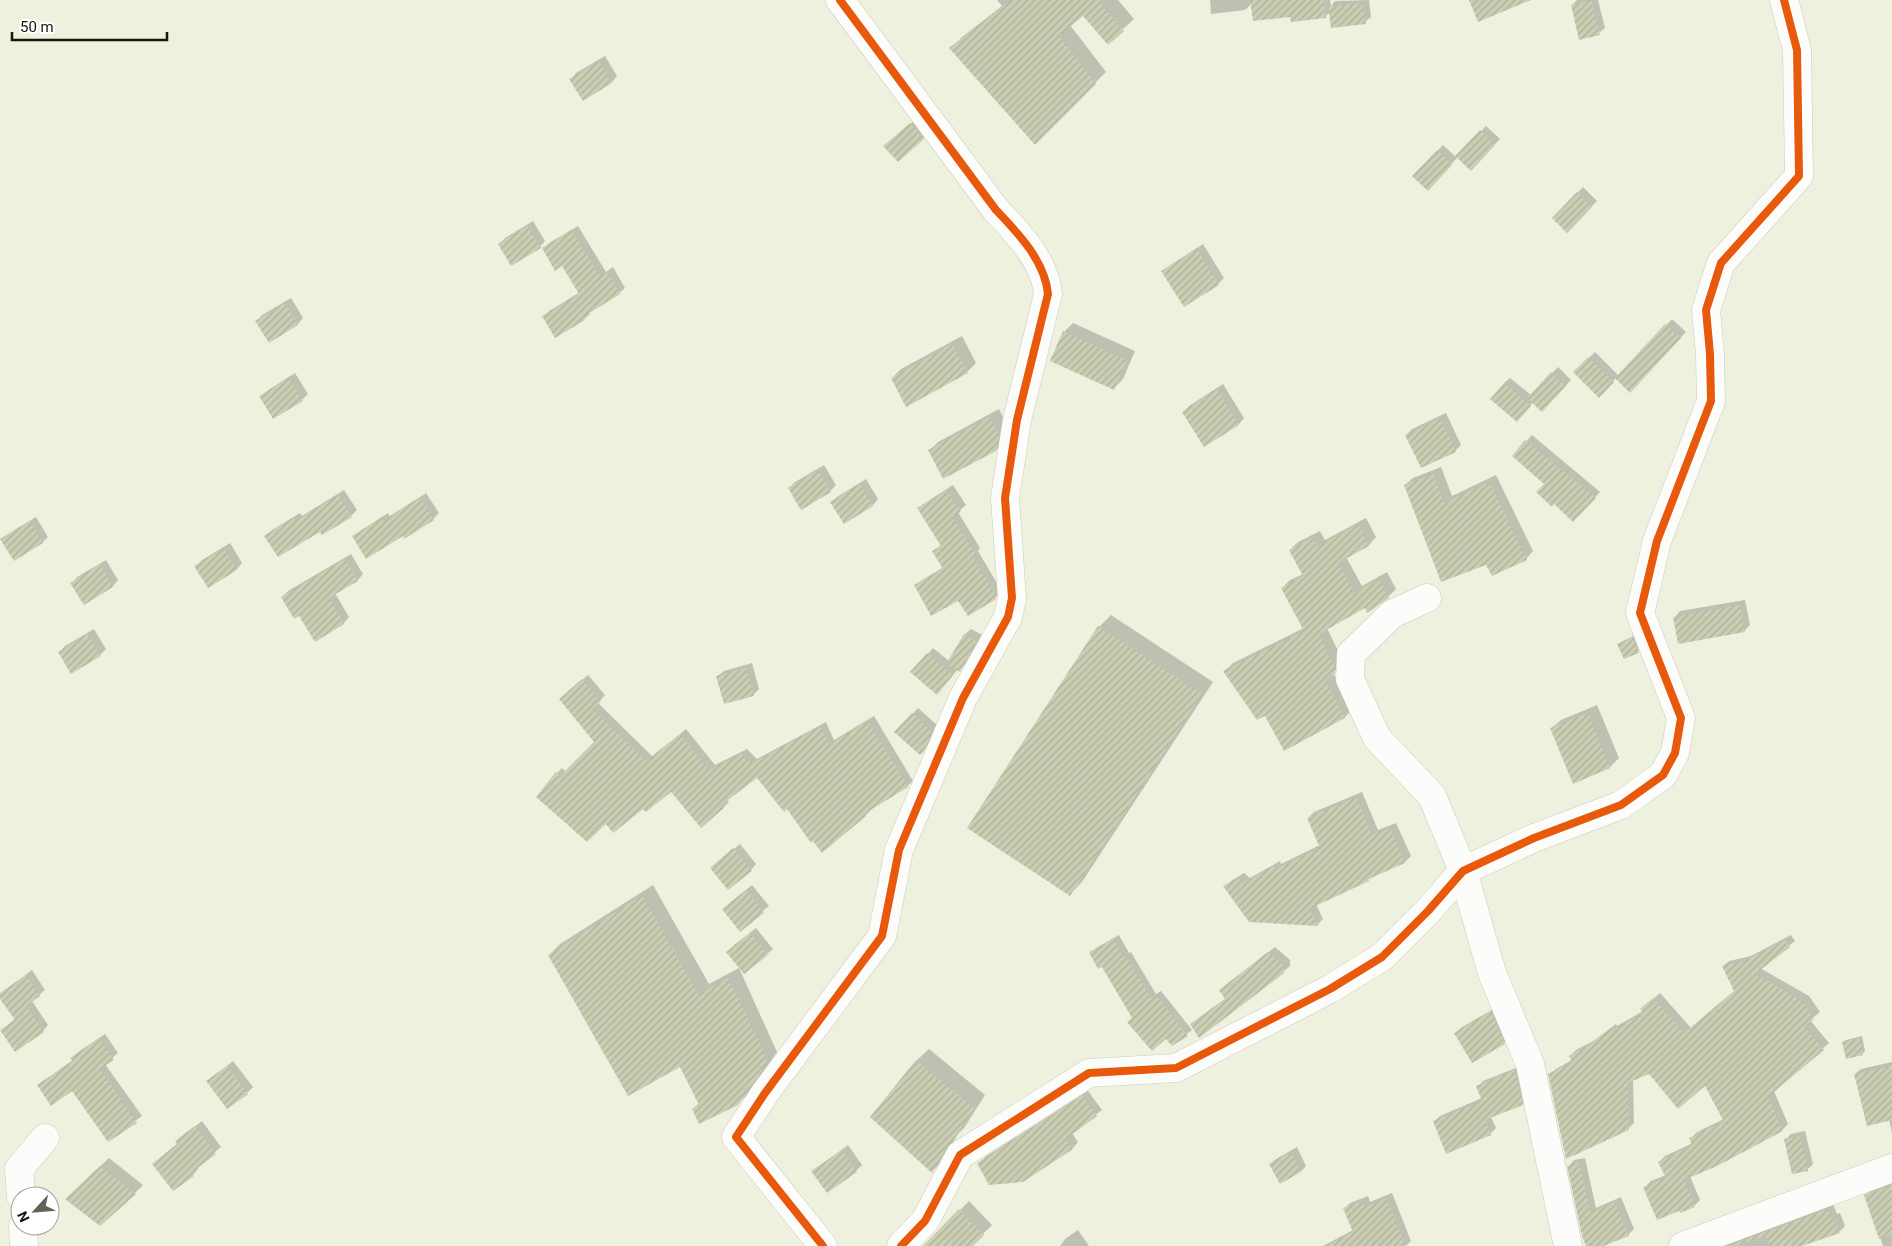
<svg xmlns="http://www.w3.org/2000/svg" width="1892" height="1246" font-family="Roboto,sans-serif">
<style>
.shadow{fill:#0003}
.building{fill:url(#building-hatch)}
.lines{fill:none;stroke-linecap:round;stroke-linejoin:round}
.minor-casing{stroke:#c9ccbc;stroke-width:29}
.minor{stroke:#fcfdfa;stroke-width:28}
.cycleway-casing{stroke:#fff;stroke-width:11}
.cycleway{stroke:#e8590c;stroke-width:8}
</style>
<defs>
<pattern id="building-hatch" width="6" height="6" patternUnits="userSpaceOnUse" patternTransform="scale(1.25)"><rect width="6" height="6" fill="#cbceb3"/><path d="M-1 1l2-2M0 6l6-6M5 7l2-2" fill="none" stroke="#adb099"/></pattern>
</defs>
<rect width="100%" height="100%" fill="#eef1de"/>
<!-- shadow -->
<path class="shadow" d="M 997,0 L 1118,0 L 1134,19 L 1108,43 L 1083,14 L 1070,25 L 1106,72 L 1035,143 L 951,48 L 962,37 L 1002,6 Z
M 1210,0 L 1330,0 L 1331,6 L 1335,1 L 1369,0 L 1371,17 L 1365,22 L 1330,12 L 1326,16 L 1291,16 L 1252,3 L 1245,10 L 1211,14 Z
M 1577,0 L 1598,0 L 1605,28 L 1599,33 L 1572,5 Z
M 605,56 L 617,76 L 612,82 L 583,99 L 571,79 L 576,73 Z
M 917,118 L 929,133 L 923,138 L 891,141 Z
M 1486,126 L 1500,139 L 1471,169 L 1458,157 L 1428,189 L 1414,176 L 1443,145 L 1456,157 Z
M 1583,187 L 1597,201 L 1567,231 L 1554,218 Z
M 533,221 L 545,241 L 540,247 L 499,244 L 505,238 Z
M 578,226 L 606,272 L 613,267 L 625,288 L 619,293 L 589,312 L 590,314 L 584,319 L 544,317 L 549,311 L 580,292 L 563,264 L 543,249 L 549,243 Z
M 1203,244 L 1224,278 L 1218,284 L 1163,271 L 1169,266 Z
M 291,298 L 303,318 L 298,324 L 269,341 L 257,321 L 262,315 Z
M 1672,319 L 1686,332 L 1636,386 L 1616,378 L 1599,396 L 1575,372 L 1595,352 L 1619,376 Z
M 1073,323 L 1135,351 L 1123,379 L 1114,388 L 1064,332 Z
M 962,336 L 976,363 L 967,372 L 892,378 L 901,369 Z
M 1558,367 L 1571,380 L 1542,411 L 1533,402 L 1523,415 L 1504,383 L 1510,378 L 1531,395 Z
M 295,373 L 308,394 L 302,400 L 273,417 L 261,397 L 267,391 Z
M 1223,384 L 1244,418 L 1239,424 L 1205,445 L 1183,412 L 1189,406 Z
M 999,409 L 1007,425 L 1005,440 L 996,450 L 929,451 L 938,442 Z
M 1446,413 L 1461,445 L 1455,451 L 1406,435 L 1412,429 Z
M 1532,435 L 1600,492 L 1573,521 L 1546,484 L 1513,456 Z
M 824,465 L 836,485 L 830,491 L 789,488 L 795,482 Z
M 1441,467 L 1452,496 L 1496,475 L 1533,551 L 1526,559 L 1487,563 L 1405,485 L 1413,478 Z
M 866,479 L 878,499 L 873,505 L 844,522 L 832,502 L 837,497 Z
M 953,485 L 966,505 L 958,512 L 980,548 L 978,551 L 1001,590 L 995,598 L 959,599 L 916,586 L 922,580 L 944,567 L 934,552 L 941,545 L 919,508 L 925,503 Z
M 344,490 L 357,510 L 351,516 L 320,530 L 266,536 L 272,530 L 300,513 L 302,516 Z
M 426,493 L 439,513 L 433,519 L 354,537 L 360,531 L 388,513 L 390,516 Z
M 36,517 L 48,537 L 43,542 L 2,540 L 8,534 Z
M 1366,518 L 1376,537 L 1369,545 L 1346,557 L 1362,586 L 1387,572 L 1396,589 L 1388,597 L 1365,607 L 1327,628 L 1342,659 L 1342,664 L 1333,673 L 1353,709 L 1345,717 L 1284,749 L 1265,714 L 1225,671 L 1233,663 L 1304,628 L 1282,588 L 1290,580 L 1303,574 L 1290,550 L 1298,542 L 1320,531 L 1325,540 Z
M 230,543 L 242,563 L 237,569 L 208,586 L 196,566 L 202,560 Z
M 351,554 L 363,574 L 358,580 L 335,593 L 349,617 L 344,623 L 315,640 L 299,614 L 282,597 L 288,591 Z
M 106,560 L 118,580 L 113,586 L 84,603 L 72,583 L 77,577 Z
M 1745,600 L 1750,625 L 1744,631 L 1675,617 L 1680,611 Z
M 1111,615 L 1213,682 L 1082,882 L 1070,894 L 968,827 L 1099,627 Z
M 94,629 L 106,649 L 100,655 L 72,672 L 60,652 L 65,646 Z
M 971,629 L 982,635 L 965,664 L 960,670 L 958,669 L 942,688 L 912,672 L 933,648 L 949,661 L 965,634 Z
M 1635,635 L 1640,649 L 1638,651 L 1618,644 Z
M 752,663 L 759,689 L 753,695 L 718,676 L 724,671 Z
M 588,675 L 605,695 L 598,703 L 653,757 L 686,729 L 715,765 L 747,749 L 757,759 L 826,722 L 834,740 L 874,716 L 913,781 L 907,786 L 869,809 L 871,810 L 865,816 L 787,808 L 757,777 L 727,800 L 729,802 L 723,808 L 671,790 L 643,807 L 614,831 L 557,773 L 562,768 L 566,772 L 595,742 L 566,694 Z
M 1597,705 L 1619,758 L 1610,767 L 1552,728 L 1561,720 Z
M 918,708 L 937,725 L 929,744 L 920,754 L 896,732 Z
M 1362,792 L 1378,830 L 1396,823 L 1411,856 L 1405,862 L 1316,904 L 1323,919 L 1317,925 L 1225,887 L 1231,881 L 1244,873 L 1250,878 L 1280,861 L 1281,864 L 1320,845 L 1308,818 L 1314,812 Z
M 740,844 L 756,864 L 751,870 L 717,862 Z
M 653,885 L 709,984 L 739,968 L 777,1052 L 749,1093 L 737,1104 L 693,1109 L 699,1103 L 680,1065 L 549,955 L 560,944 Z
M 752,885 L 769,906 L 740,930 L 729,904 Z
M 756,928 L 773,949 L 767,954 L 733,946 Z
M 1119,935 L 1129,953 L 1131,952 L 1156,994 L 1161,991 L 1192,1030 L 1172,1045 L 1091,953 L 1096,948 Z
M 1791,935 L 1795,941 L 1760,968 L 1809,996 L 1820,1012 L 1810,1020 L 1829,1043 L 1774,1091 L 1788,1124 L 1782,1130 L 1690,1176 L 1700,1200 L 1694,1206 L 1645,1187 L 1651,1181 L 1666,1175 L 1659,1162 L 1665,1156 L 1693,1143 L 1691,1138 L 1697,1132 L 1724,1119 L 1706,1084 L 1650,1073 L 1633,1079 L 1634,1123 L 1628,1129 L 1549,1075 L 1556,1069 L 1572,1060 L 1570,1056 L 1576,1050 L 1595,1040 L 1616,1024 L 1617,1026 L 1643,1011 L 1647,1004 L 1660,993 L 1691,1028 L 1735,991 L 1723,966 L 1729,961 L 1751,956 Z
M 1275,947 L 1290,960 L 1290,966 L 1283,972 L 1191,1024 L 1226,998 L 1227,985 Z
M 32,970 L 45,990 L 32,1001 L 48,1025 L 43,1031 L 2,1030 L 15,1019 L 0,997 L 0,994 Z
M 1497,1007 L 1510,1037 L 1504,1043 L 1456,1033 L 1462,1027 Z
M 105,1034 L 118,1053 L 105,1064 L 142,1116 L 109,1140 L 73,1090 L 38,1085 L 73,1060 L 72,1058 L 77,1053 Z
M 1862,1036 L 1865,1051 L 1862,1054 L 1843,1042 L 1846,1040 Z
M 929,1049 L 985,1095 L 964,1128 L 958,1134 L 943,1160 L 932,1172 L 872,1117 L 917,1060 Z
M 233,1061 L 253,1087 L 247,1093 L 208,1081 Z
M 1892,1062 L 1892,1133 L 1889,1119 L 1855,1074 L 1861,1069 Z
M 1521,1066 L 1528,1098 L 1522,1104 L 1491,1117 L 1496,1128 L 1490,1134 L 1434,1122 L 1440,1116 L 1482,1098 L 1478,1087 L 1483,1081 Z
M 1088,1091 L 1102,1110 L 1072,1133 L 1078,1142 L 1073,1148 L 1023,1181 L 979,1163 L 985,1157 Z
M 202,1121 L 221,1147 L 197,1167 L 198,1169 L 193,1175 L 154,1164 L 178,1143 L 182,1136 Z
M 1805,1131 L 1813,1164 L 1807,1170 L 1786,1139 L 1791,1134 Z
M 848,1145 L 862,1165 L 856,1171 L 813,1171 Z
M 1297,1147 L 1306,1166 L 1301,1171 L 1280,1182 L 1270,1164 L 1276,1159 Z
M 109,1158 L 143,1185 L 135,1193 L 75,1190 Z
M 1585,1158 L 1596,1208 L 1621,1197 L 1634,1229 L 1628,1235 L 1604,1246 L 1587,1246 L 1569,1166 L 1574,1160 Z
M 1892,1182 L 1892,1246 L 1883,1246 L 1865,1196 L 1871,1190 Z
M 1392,1193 L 1411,1241 L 1406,1246 L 1323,1246 L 1353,1230 L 1344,1209 L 1350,1203 L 1368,1196 L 1370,1202 Z
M 969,1201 L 992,1225 L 971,1246 L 925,1246 Z
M 1833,1204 L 1837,1214 L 1840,1213 L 1845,1226 L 1839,1232 L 1798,1246 L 1718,1246 Z
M 1078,1230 L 1089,1246 L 1060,1246 L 1065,1239 Z"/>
<!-- building -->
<path class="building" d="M 1012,0 L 1102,0 L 1099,2 L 1124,31 L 1108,45 L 1083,16 L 1059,36 L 1096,84 L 1035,145 L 949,48 Z
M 1250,0 L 1324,0 L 1326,18 L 1291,22 L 1290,17 L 1253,21 Z
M 1469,0 L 1531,0 L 1478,22 Z
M 1591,0 L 1600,35 L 1579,40 L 1571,5 Z
M 1363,3 L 1366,24 L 1331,28 L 1328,6 Z
M 599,61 L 612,83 L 583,101 L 569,79 Z
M 910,123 L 924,139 L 898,162 L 883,146 Z
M 1480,130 L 1495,145 L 1471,171 L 1455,156 Z
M 1437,150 L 1452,165 L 1428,191 L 1412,176 Z
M 1577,192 L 1592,207 L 1567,233 L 1552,218 Z
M 527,226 L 541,248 L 511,266 L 498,244 Z
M 571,230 L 600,276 L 607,272 L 620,294 L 583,317 L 585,320 L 555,338 L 542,316 L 579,294 L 562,266 L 555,271 L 542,248 Z
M 1197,249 L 1219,285 L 1184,307 L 1161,271 Z
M 285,303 L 298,325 L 269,343 L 255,321 Z
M 1665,324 L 1681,338 L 1630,393 L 1615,378 Z
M 1063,331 L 1127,360 L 1114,390 L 1050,361 Z
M 952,344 L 968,373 L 906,407 L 891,378 Z
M 1588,357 L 1614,382 L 1599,398 L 1573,372 Z
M 1551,372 L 1566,386 L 1542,412 L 1527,398 Z
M 289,378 L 303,401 L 273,419 L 259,396 Z
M 1504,383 L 1531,406 L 1517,422 L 1490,399 Z
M 1217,389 L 1239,425 L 1204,447 L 1182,412 Z
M 989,417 L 999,435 L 996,451 L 943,479 L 928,450 Z
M 1440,418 L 1456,452 L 1421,468 L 1405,435 Z
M 1525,440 L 1596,498 L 1573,522 L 1554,504 L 1552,507 L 1536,492 L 1544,484 L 1512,456 Z
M 818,470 L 831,492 L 801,510 L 788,488 Z
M 1433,474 L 1444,503 L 1489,482 L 1527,560 L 1492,576 L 1486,565 L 1441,582 L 1404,485 Z
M 860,484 L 873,506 L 844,524 L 830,502 Z
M 947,490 L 961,512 L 952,517 L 976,555 L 973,557 L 996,596 L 996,599 L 968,616 L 958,601 L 931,616 L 914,585 L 943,569 L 932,551 L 941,546 L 917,508 Z
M 338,495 L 352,517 L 322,535 L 320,532 L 278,557 L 264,536 L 294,517 L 296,521 Z
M 420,498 L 434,520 L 404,539 L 403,536 L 366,559 L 352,536 L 382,518 L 384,521 Z
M 30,521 L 43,543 L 14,561 L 0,539 Z
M 1358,524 L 1369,546 L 1338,563 L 1354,593 L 1379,579 L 1389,598 L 1367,613 L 1365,608 L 1319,634 L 1335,668 L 1335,674 L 1325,680 L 1345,718 L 1284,751 L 1265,716 L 1257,720 L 1223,671 L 1304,631 L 1281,588 L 1303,576 L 1289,550 L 1312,538 L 1317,547 Z
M 224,548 L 237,570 L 208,588 L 194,566 Z
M 345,559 L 358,581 L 329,598 L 344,624 L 315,642 L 299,616 L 294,619 L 281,597 Z
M 100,564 L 113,587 L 84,605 L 70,583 Z
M 1740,605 L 1745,632 L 1678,644 L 1673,617 Z
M 1098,626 L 1202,694 L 1070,896 L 967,828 Z
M 88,634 L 101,656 L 71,674 L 58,652 Z
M 964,634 L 977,641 L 960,672 L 946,664 Z
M 1632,637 L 1639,653 L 1624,659 L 1617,644 Z
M 927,653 L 953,675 L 937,695 L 910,672 Z
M 746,668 L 754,696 L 724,704 L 716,676 Z
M 582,679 L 601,702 L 592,709 L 646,761 L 680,734 L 709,770 L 741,754 L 751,764 L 820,726 L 829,745 L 868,721 L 908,787 L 864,814 L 866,816 L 822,853 L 813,841 L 811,843 L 787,809 L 784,812 L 757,778 L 721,805 L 724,808 L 701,828 L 671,792 L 646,812 L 643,809 L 613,833 L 606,824 L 587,842 L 536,797 L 556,772 L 560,776 L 594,742 L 559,699 Z
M 912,713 L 932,732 L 924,751 L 920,755 L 894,732 Z
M 1588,713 L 1610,768 L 1573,784 L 1550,728 Z
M 1356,797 L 1372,835 L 1390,828 L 1405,863 L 1368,879 L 1369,881 L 1309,909 L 1318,926 L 1249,922 L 1223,886 L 1237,878 L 1243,883 L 1274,866 L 1275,869 L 1320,848 L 1307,818 Z
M 733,848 L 752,871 L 728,890 L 710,868 Z
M 746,890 L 764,913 L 740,932 L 722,909 Z
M 642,895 L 698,994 L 728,978 L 764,1051 L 767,1064 L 738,1105 L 699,1124 L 692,1109 L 699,1105 L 680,1067 L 628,1096 L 548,955 Z
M 750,933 L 768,955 L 744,974 L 726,952 Z
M 1114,939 L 1123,957 L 1126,956 L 1151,998 L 1156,995 L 1188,1036 L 1172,1046 L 1166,1039 L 1152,1051 L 1127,1022 L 1132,1018 L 1102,967 L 1098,969 L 1089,952 Z
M 1785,940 L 1790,947 L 1755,974 L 1803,1002 L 1814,1019 L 1804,1026 L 1824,1050 L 1768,1097 L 1783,1131 L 1717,1166 L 1684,1180 L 1695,1207 L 1680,1213 L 1679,1211 L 1657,1220 L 1643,1187 L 1666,1178 L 1658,1162 L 1692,1145 L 1689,1138 L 1699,1134 L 1698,1132 L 1724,1122 L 1705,1086 L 1678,1109 L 1649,1074 L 1628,1083 L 1629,1130 L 1566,1159 L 1548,1074 L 1572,1062 L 1569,1056 L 1588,1045 L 1610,1029 L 1611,1031 L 1643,1013 L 1640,1009 L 1653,998 L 1684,1033 L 1734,991 L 1722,966 L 1744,961 Z
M 1268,952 L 1284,966 L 1284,973 L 1199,1038 L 1190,1024 L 1225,999 L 1219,990 Z
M 26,975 L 40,996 L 26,1006 L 44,1032 L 15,1052 L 0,1030 L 15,1020 L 0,999 L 0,993 Z
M 1491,1011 L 1505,1044 L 1472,1063 L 1454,1033 Z
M 99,1038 L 114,1060 L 100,1069 L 137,1123 L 108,1142 L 72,1091 L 51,1106 L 37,1085 L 72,1061 L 70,1058 Z
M 1859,1038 L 1863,1055 L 1846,1059 L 1842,1042 Z
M 916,1060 L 974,1108 L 952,1141 L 946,1148 L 932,1173 L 870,1117 Z
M 227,1066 L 248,1094 L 227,1109 L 206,1081 Z
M 1892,1066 L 1892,1120 L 1867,1126 L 1854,1074 Z
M 1515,1070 L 1523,1105 L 1485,1120 L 1491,1135 L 1446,1154 L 1433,1121 L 1482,1101 L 1476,1086 Z
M 1082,1096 L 1097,1116 L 1066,1139 L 1073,1149 L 1023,1182 L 989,1185 L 977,1163 Z
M 195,1126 L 216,1154 L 191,1173 L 194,1176 L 173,1191 L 152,1164 L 177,1144 L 175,1141 Z
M 1800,1136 L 1808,1171 L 1792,1174 L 1784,1139 Z
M 842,1150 L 857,1172 L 827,1193 L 811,1171 Z
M 1291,1152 L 1301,1172 L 1280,1184 L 1269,1164 Z
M 1579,1163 L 1590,1212 L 1615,1202 L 1629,1236 L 1603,1246 L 1586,1246 L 1582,1236 L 1567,1166 Z
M 100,1166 L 136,1194 L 100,1226 L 65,1199 Z
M 1892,1185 L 1892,1235 L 1879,1239 L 1864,1195 Z
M 1386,1198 L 1406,1246 L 1326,1246 L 1353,1232 L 1343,1208 L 1362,1201 L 1365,1207 Z
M 959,1209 L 984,1235 L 973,1246 L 923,1246 Z
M 1828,1209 L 1831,1219 L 1834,1218 L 1840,1233 L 1802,1246 L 1770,1246 L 1766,1236 L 1734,1246 L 1733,1244 Z"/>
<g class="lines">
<defs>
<path id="minor" d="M 1427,598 L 1392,614 L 1351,654 L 1350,679 L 1377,738 L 1432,796 L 1463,871 L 1492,973 L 1530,1064 L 1568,1246
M 21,1196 L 19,1169 L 45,1138
M 23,1226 L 24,1246
M 823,1246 L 736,1137 L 765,1093 L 882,936 L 899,850 L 963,698 L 1008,617 L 1012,598 L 1005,498 L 1017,420 L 1048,294 C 1045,261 1018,233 996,210 L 840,0
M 901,1246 L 925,1221 L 960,1155 L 1089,1073 L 1176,1068 L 1330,989 L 1382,957 L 1428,911 L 1463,871 L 1534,838 L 1621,805 L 1663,775 L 1675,753 L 1681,718 L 1640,613 L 1657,541 L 1711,401 L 1710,354 L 1706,310 L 1721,263 L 1799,176 L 1797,50 L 1784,0
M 1683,1246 L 1892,1168"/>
</defs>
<!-- minor casing -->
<use href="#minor" class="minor-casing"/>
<!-- minor -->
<use href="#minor" class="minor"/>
<defs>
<path id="cycleway" d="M 823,1246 L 736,1137 L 765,1093 L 882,936 L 899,850 L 963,698 L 1008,617 L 1012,598 L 1005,498 L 1017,420 L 1048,294 C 1045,261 1018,233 996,210 L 840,0
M 901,1246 L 925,1221 L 960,1155 L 1089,1073 L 1176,1068 L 1330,989 L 1382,957 L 1428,911 L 1463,871 L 1534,838 L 1621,805 L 1663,775 L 1675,753 L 1681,718 L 1640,613 L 1657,541 L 1711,401 L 1710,354 L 1706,310 L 1721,263 L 1799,176 L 1797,50 L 1784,0"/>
</defs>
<!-- cycleway casing -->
<use href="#cycleway" class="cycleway-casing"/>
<!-- cycleway -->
<use href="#cycleway" class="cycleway"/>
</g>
<!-- north arrow -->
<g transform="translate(35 1211) rotate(244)"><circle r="24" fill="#ffffff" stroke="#a1a29d"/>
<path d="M0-4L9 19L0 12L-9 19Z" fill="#616354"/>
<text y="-8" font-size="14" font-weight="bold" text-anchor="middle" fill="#15170a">N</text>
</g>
<!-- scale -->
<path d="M12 32v8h155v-8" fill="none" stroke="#15170a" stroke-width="2.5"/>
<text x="20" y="32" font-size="15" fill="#15170a" stroke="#ffffff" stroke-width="4" paint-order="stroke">50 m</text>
</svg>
